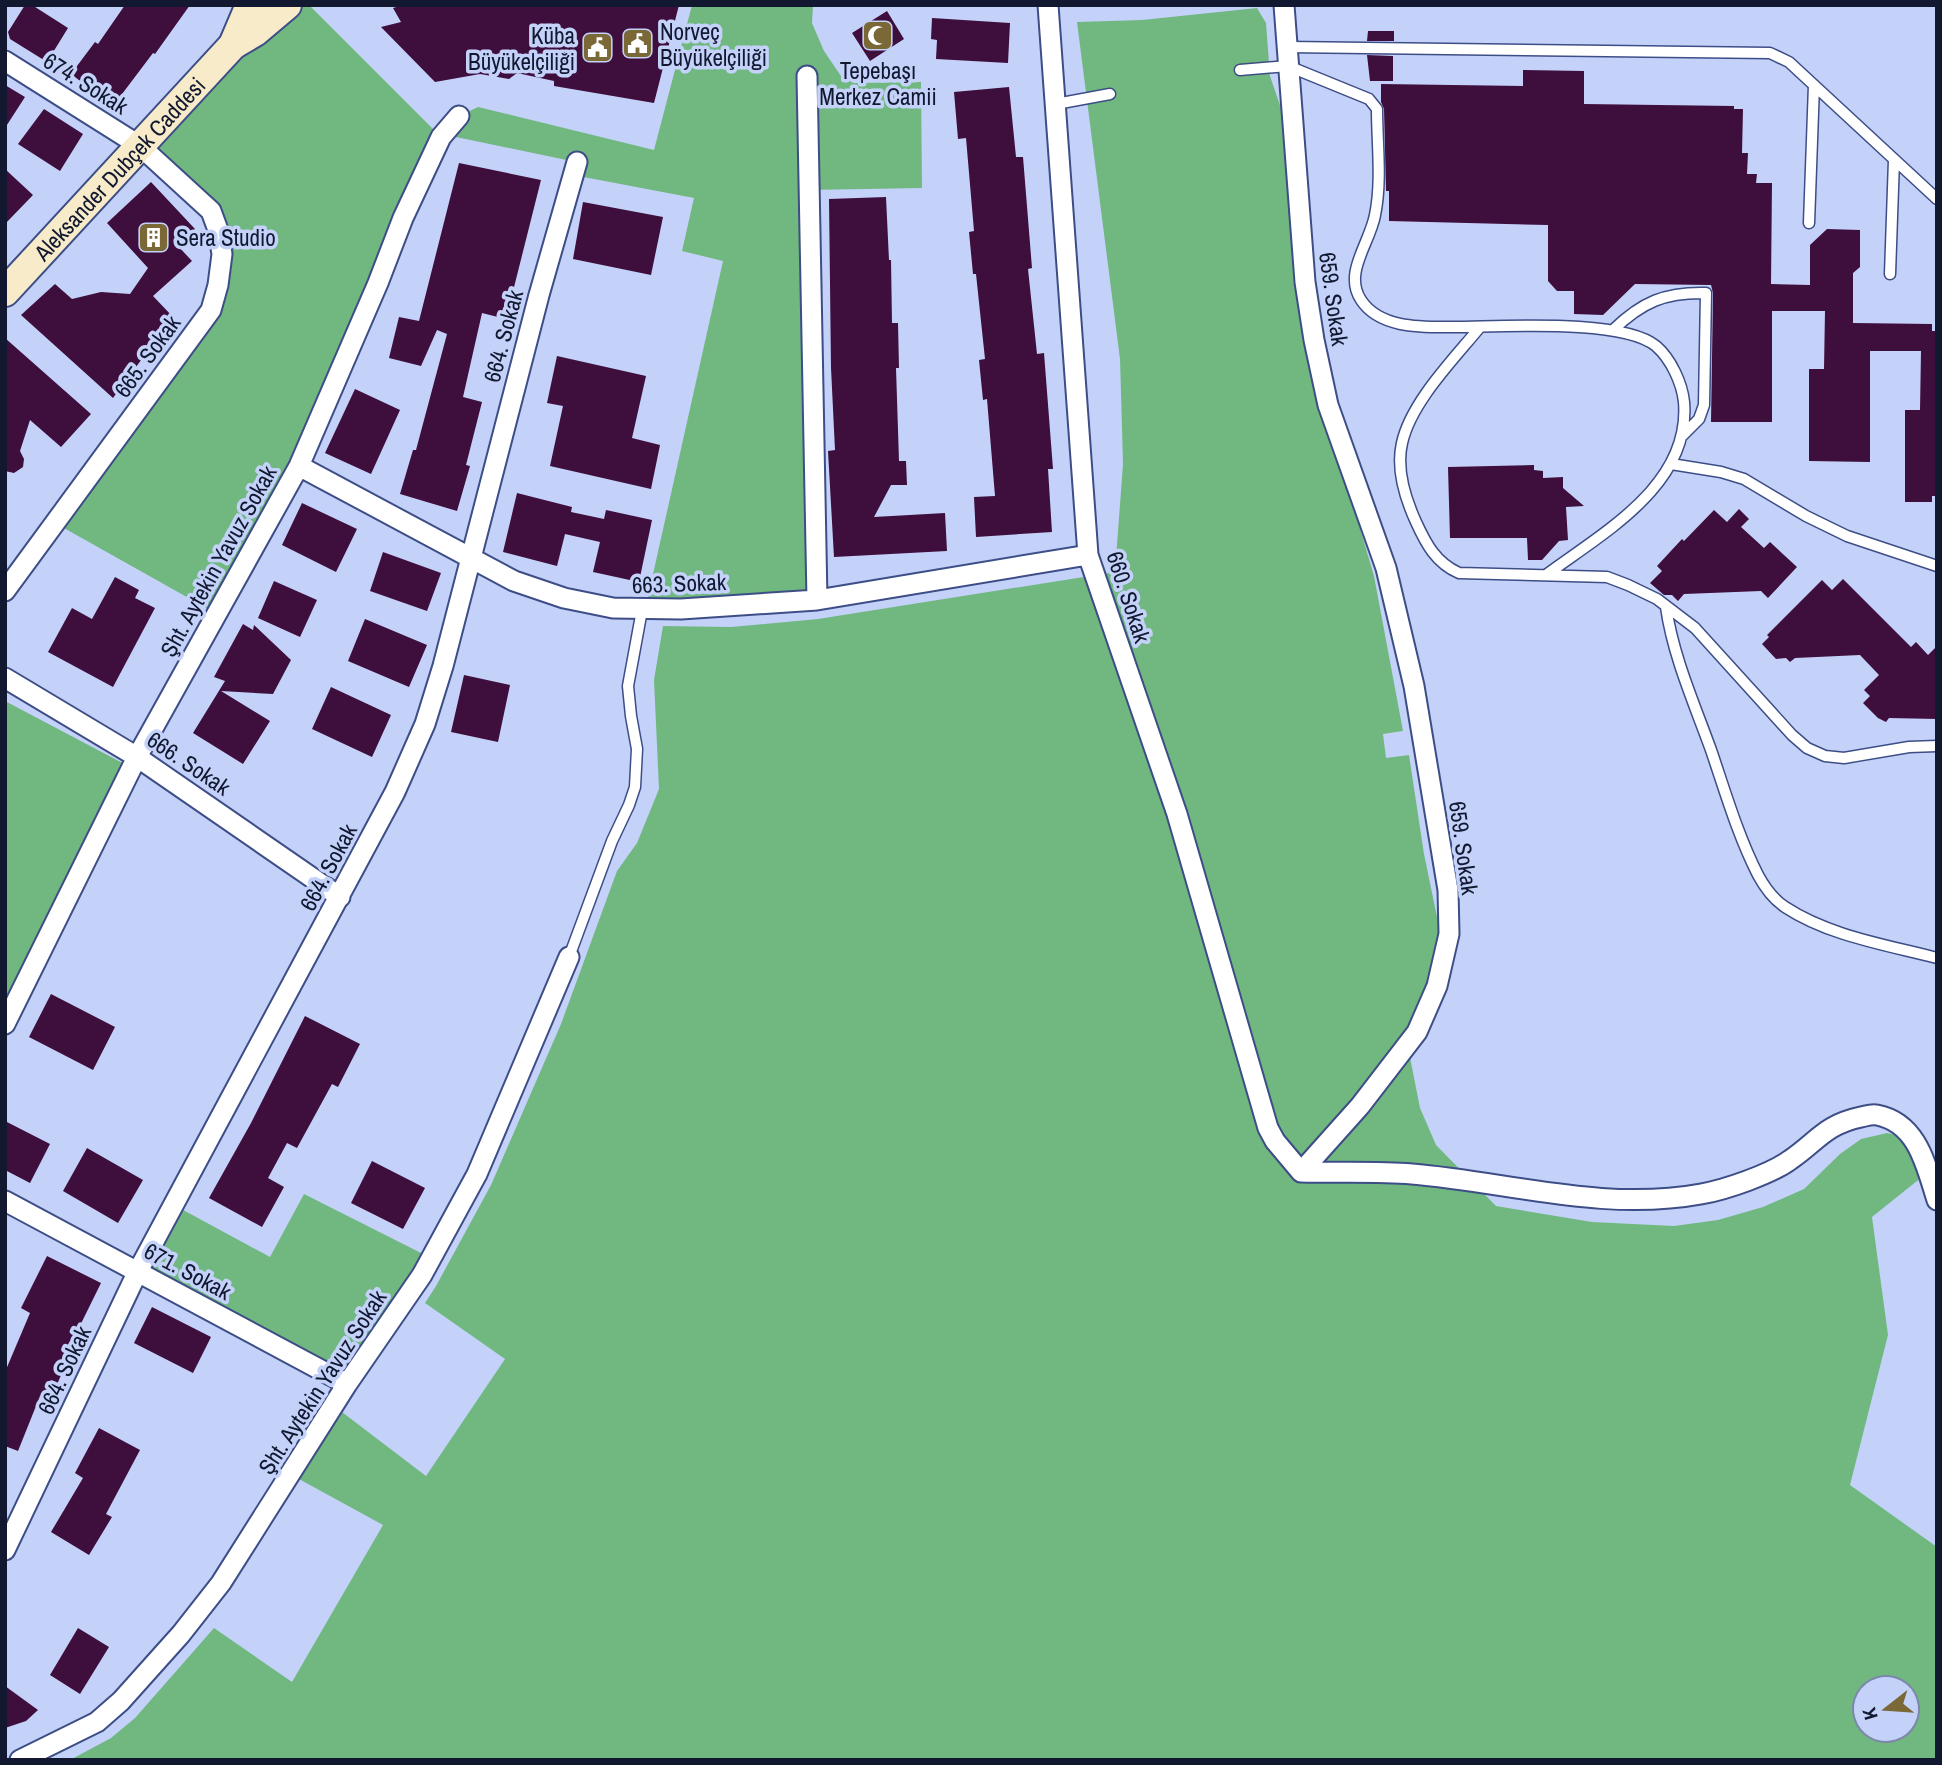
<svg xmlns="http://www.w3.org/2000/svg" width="1942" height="1765" font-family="'Archivo Narrow',sans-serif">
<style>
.green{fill:#71b880;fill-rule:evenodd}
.building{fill:#3e0e3c}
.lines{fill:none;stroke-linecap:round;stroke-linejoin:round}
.service-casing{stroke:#3d4d86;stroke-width:13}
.minor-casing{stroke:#3d4d86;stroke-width:23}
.secondary-casing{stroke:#3d4d86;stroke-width:32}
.service{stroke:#fff;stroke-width:10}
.minor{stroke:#fff;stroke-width:19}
.secondary{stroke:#f7ebc9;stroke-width:28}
.labels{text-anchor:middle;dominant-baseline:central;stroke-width:7;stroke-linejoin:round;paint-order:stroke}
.poi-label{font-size:23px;fill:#111830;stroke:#c4d2fa;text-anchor:start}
.street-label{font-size:23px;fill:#111830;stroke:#c4d2fa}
</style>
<rect width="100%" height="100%" fill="#c4d2fa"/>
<!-- green -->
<path class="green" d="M 250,5 L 309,5 L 441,137 L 459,116 L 478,107 L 654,150 L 692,5 L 813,5 L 812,23 L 824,51 L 841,76 L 854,83 L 921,82 L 922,188 L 809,190 L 817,600 L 645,610 L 723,261 L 682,251 L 694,198 L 573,175 L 576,162 L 451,136 L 217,614 L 55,523 L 211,310 L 218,230 L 140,146 Z
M 1257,8 L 1266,23 L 1270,76 L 1284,117 L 1347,484 L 1374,576 L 1403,731 L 1383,734 L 1386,758 L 1409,755 L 1424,854 L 1442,941 L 1442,959 L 1406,1037 L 1420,1108 L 1436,1145 L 1496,1206 L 1592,1222 L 1674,1226 L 1718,1220 L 1763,1207 L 1804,1189 L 1840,1154 L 1861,1139 L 1887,1133 L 1906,1137 L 1927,1173 L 1872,1217 L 1888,1335 L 1850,1485 L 1937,1547 L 1937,1760 L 70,1760 L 111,1738 L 135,1718 L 214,1628 L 292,1682 L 383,1525 L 299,1479 L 338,1409 L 426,1476 L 505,1359 L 425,1303 L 436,1286 L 491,1185 L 561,1024 L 617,871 L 637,843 L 659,789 L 654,680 L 663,626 L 731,627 L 818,619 L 1115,572 L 1123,464 L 1120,359 L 1077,22 L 1142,20 ZM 1865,1688 L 1907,1688 L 1907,1730 L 1865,1730 Z
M 5,701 L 132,768 L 5,1026 Z
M 304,1194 L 431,1258 L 347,1384 L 138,1271 L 174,1205 L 270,1257 Z"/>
<!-- building -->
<path class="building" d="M 25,5 L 32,5 L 68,28 L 47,62 L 10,39 L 8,32 Z
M 125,5 L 190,5 L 155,54 L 153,53 L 113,106 L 71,74 L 95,42 L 98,44 Z
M 403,5 L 679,5 L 654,103 L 554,86 L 554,81 L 517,73 L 509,79 L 480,74 L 435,82 L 381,27 L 401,22 L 393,8 Z
M 887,11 L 904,39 L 870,61 L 852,33 Z
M 932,18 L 1010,23 L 1008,63 L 936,59 L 937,40 L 931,39 Z
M 1368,31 L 1394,31 L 1394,41 L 1367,41 Z
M 1367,55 L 1393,56 L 1393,81 L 1370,81 Z
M 1523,70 L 1584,71 L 1584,104 L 1734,106 L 1734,109 L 1743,109 L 1742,153 L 1748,153 L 1747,174 L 1757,174 L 1756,183 L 1772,183 L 1771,284 L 1810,285 L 1810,245 L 1827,229 L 1860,230 L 1860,267 L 1853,273 L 1853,323 L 1932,324 L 1932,331 L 1937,331 L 1937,496 L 1932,496 L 1932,502 L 1905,502 L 1905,410 L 1920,410 L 1921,351 L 1870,351 L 1870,462 L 1809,461 L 1809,369 L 1824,369 L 1825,311 L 1772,311 L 1772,422 L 1711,422 L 1713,293 L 1711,285 L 1635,284 L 1603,315 L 1574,314 L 1574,291 L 1557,291 L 1548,281 L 1548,225 L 1389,221 L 1389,191 L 1386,191 L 1384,109 L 1381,102 L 1381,84 L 1523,86 Z
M 5,85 L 25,97 L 5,128 Z
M 1009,87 L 1016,157 L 1023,157 L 1032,268 L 1028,269 L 1037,354 L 1044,353 L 1053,469 L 1048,469 L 1052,532 L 976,537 L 974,497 L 995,496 L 987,399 L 983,400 L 979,360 L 985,359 L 976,274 L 973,274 L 969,232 L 974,231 L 966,138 L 958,139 L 954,92 Z
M 44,109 L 83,134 L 60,171 L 18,144 Z
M 459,163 L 541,180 L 506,319 L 482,313 L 463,397 L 482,402 L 466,465 L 470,466 L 457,511 L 400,494 L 413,450 L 416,450 L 447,334 L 437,330 L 421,366 L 389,358 L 399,317 L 419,321 Z
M 5,169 L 33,195 L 5,224 Z
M 151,182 L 195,229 L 178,246 L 192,261 L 153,296 L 173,317 L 113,398 L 21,315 L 55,284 L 72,299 L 101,292 L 130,294 L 148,268 L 107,223 Z
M 886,197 L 889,260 L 891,260 L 892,323 L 898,323 L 899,368 L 896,368 L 899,461 L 906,461 L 907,485 L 891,485 L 874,517 L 945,513 L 947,551 L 834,557 L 828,451 L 835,450 L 831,368 L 829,199 Z
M 583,202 L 663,217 L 651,275 L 573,259 Z
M 5,338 L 91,414 L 61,447 L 30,420 L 20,451 L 24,459 L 23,467 L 14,473 L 5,471 Z
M 557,356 L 646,376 L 632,438 L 660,445 L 651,489 L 550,466 L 563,406 L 547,403 Z
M 355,389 L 400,410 L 371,474 L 325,453 Z
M 1534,465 L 1534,470 L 1543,471 L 1543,478 L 1563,477 L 1563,488 L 1584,506 L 1566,507 L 1568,540 L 1559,541 L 1542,560 L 1528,560 L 1527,538 L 1450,538 L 1448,467 Z
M 517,493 L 572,507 L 571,512 L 604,519 L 606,510 L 652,520 L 639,582 L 593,572 L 600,542 L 565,534 L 557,566 L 503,552 Z
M 302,503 L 357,529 L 336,572 L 282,545 Z
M 1739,509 L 1749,519 L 1741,527 L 1764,548 L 1770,542 L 1797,567 L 1768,598 L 1761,591 L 1684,594 L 1678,601 L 1672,595 L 1664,595 L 1650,583 L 1662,571 L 1657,566 L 1682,539 L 1684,541 L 1714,510 L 1727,522 Z
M 383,552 L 441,573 L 427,611 L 370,591 Z
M 115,577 L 139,590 L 135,598 L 155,608 L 113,687 L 48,652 L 72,608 L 92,619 Z
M 1843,579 L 1911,647 L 1916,642 L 1928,655 L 1937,646 L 1937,719 L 1889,718 L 1886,722 L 1878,718 L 1863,703 L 1870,696 L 1864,690 L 1879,675 L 1860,655 L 1795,658 L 1790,662 L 1786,658 L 1776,659 L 1762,644 L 1769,637 L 1767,635 L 1822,580 L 1832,590 Z
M 274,581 L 317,600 L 300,637 L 258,618 Z
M 365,619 L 427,645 L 409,687 L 348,661 Z
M 243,624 L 253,630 L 254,625 L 291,660 L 273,694 L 221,691 L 270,721 L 243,764 L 193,733 L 225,681 L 214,677 Z
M 464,675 L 510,685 L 498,742 L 451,732 Z
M 331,687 L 391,715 L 372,757 L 312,729 Z
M 51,994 L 115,1027 L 93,1070 L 29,1037 Z
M 305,1016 L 360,1044 L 338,1087 L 332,1084 L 297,1148 L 287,1143 L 268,1178 L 284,1187 L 262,1227 L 209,1198 L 251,1123 Z
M 5,1121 L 50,1144 L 30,1183 L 5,1170 Z
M 87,1148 L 143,1180 L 118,1223 L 63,1191 Z
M 372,1161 L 425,1188 L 403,1229 L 351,1203 Z
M 47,1256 L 101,1283 L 67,1352 L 70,1354 L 50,1401 L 40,1396 L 18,1451 L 5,1446 L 5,1372 L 30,1313 L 21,1308 Z
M 152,1307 L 211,1337 L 193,1373 L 134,1343 Z
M 99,1428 L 140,1450 L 106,1514 L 112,1517 L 89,1555 L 51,1532 L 83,1478 L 75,1473 Z
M 78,1628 L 109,1647 L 80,1694 L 50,1675 Z
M 5,1686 L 38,1710 L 26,1721 L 5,1728 Z"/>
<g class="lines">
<defs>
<path id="service" d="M 1287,47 L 1770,53 L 1789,62 L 1937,199
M 1240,70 L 1288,66 L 1369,99 L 1377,109 C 1377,144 1382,181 1375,215 C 1370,243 1343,273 1361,300 C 1380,329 1423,327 1453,327 C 1499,327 1622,318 1656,346 C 1671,359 1682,383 1684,402 C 1691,485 1604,532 1546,575
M 1056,104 L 1110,94
M 1809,223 L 1814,85
M 1890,274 L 1894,160
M 1480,327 C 1454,359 1411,402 1402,443 C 1396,469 1405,498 1416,522 C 1426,544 1436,563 1459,573 L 1607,577 L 1628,585 L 1657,599 L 1695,628 L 1792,735 L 1807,748 L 1825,756 L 1844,758 L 1909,747 L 1937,746
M 1613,330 C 1642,302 1665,292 1706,293 L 1704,405 L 1699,419 L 1682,436
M 1671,464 L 1721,472 L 1744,479 L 1806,516 L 1847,536 L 1937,566
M 1666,607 C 1673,656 1694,703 1711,750 C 1725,791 1738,836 1758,875 C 1765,888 1773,899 1785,907 C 1829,936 1887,945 1937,958
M 569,957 L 612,841 L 629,805 L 635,787 L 637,749 L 631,716 L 628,686 L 642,610"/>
<path id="minor" d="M 1048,5 L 1088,555 L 1177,814 L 1268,1128 L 1275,1141 L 1301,1172
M 1284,5 L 1305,282 L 1314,340 L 1328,405 L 1386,568 L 1414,686 L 1448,890 L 1449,934 L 1437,986 L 1417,1032 L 1360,1106 L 1301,1172
M 5,61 L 140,146 L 211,211 L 218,230 L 222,254 L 218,285 L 211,310 L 5,591
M 807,76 L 817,600
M 299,466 L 514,581 L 564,598 L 613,608 L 681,609 L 817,600 L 1088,555
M 5,678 L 137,757 L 340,897
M 5,1024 L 137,757 L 299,466 L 378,283 L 403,218 L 441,137 L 459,116
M 1301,1172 C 1338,1173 1375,1171 1412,1174 C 1508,1182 1604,1212 1701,1194 C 1725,1190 1771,1174 1790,1160 C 1818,1141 1824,1125 1861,1117 C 1866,1116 1871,1114 1877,1115 C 1918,1123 1926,1166 1937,1200
M 5,1201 L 347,1384
M 5,1550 L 138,1271 L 395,792 L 425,724 L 443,666 L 539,295 L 577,162
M 20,1760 L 97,1722 L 121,1701 L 181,1634 L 221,1583 L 347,1384 L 422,1275 L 477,1174 L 569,957"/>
<g id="secondary">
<path d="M 233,45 L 250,5"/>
<path id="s1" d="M 5,292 L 233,45 L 255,32 L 287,5"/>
</g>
</defs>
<!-- service casing -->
<use href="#service" class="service-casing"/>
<!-- minor casing -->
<use href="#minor" class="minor-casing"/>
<!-- secondary casing -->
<use href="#secondary" class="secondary-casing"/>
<!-- service -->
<use href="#service" class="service"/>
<!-- minor -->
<use href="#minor" class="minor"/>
<!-- secondary -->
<use href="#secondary" class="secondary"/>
</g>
<!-- icons -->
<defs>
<symbol id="mosque-square" viewBox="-11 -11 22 22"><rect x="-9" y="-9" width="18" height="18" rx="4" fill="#7a6836" stroke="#c4d2fa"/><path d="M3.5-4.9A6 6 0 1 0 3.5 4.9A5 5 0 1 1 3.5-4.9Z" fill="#fff"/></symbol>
<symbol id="civic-square" viewBox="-11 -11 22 22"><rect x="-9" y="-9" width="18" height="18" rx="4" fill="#7a6836" stroke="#c4d2fa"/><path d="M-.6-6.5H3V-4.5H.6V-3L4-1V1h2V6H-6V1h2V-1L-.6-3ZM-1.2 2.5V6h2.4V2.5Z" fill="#fff"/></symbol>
<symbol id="building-square" viewBox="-11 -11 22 22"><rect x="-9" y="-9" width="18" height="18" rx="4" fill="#7a6836" stroke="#c4d2fa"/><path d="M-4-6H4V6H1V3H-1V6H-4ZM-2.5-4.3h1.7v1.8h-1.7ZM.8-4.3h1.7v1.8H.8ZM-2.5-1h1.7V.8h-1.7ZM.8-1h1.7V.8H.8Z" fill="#fff"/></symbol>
</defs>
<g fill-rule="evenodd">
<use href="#mosque-square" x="860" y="18" width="35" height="35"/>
<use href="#civic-square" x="620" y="26" width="35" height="35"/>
<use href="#civic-square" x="580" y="30" width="35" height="35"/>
<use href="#building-square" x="136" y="220" width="35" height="35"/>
</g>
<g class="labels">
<!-- poi labels -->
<g class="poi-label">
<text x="660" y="31">Norveç<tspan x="660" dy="26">Büyükelçiliği</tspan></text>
<text x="575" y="35" text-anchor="end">Küba<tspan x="575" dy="26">Büyükelçiliği</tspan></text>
<text x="878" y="70" text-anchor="middle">Tepebaşı<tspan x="878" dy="26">Merkez Camii</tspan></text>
<text x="176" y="237">Sera Studio</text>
</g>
<!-- street labels -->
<g class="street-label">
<text transform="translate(86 83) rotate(32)">674. Sokak</text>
<text stroke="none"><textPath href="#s1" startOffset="168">Aleksander Dubçek Caddesi</textPath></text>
<text transform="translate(1334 299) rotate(82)">659. Sokak</text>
<text transform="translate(503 336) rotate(-75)">664. Sokak</text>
<text transform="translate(147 356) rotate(-54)">665. Sokak</text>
<text transform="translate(218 561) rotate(-61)">Şht. Aytekin Yavuz Sokak</text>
<text transform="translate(679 583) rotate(-2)">663. Sokak</text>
<text transform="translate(1129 597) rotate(72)">660. Sokak</text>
<text transform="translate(189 763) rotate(34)">666. Sokak</text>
<text transform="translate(1464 848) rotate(82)">659. Sokak</text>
<text transform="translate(328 867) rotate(-62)">664. Sokak</text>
<text transform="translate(188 1271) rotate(28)">671. Sokak</text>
<text transform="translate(64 1370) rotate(-65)">664. Sokak</text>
<text transform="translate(322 1382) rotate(-57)">Şht. Aytekin Yavuz Sokak</text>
</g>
</g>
<!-- border -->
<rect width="1942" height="1765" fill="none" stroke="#111830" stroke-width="14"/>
<!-- north arrow -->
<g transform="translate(1886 1709) rotate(253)"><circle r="33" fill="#c4d2fa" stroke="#7c88a9" stroke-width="2"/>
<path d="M0-5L12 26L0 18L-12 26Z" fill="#7a6836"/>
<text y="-10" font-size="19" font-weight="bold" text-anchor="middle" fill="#111830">K</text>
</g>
</svg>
